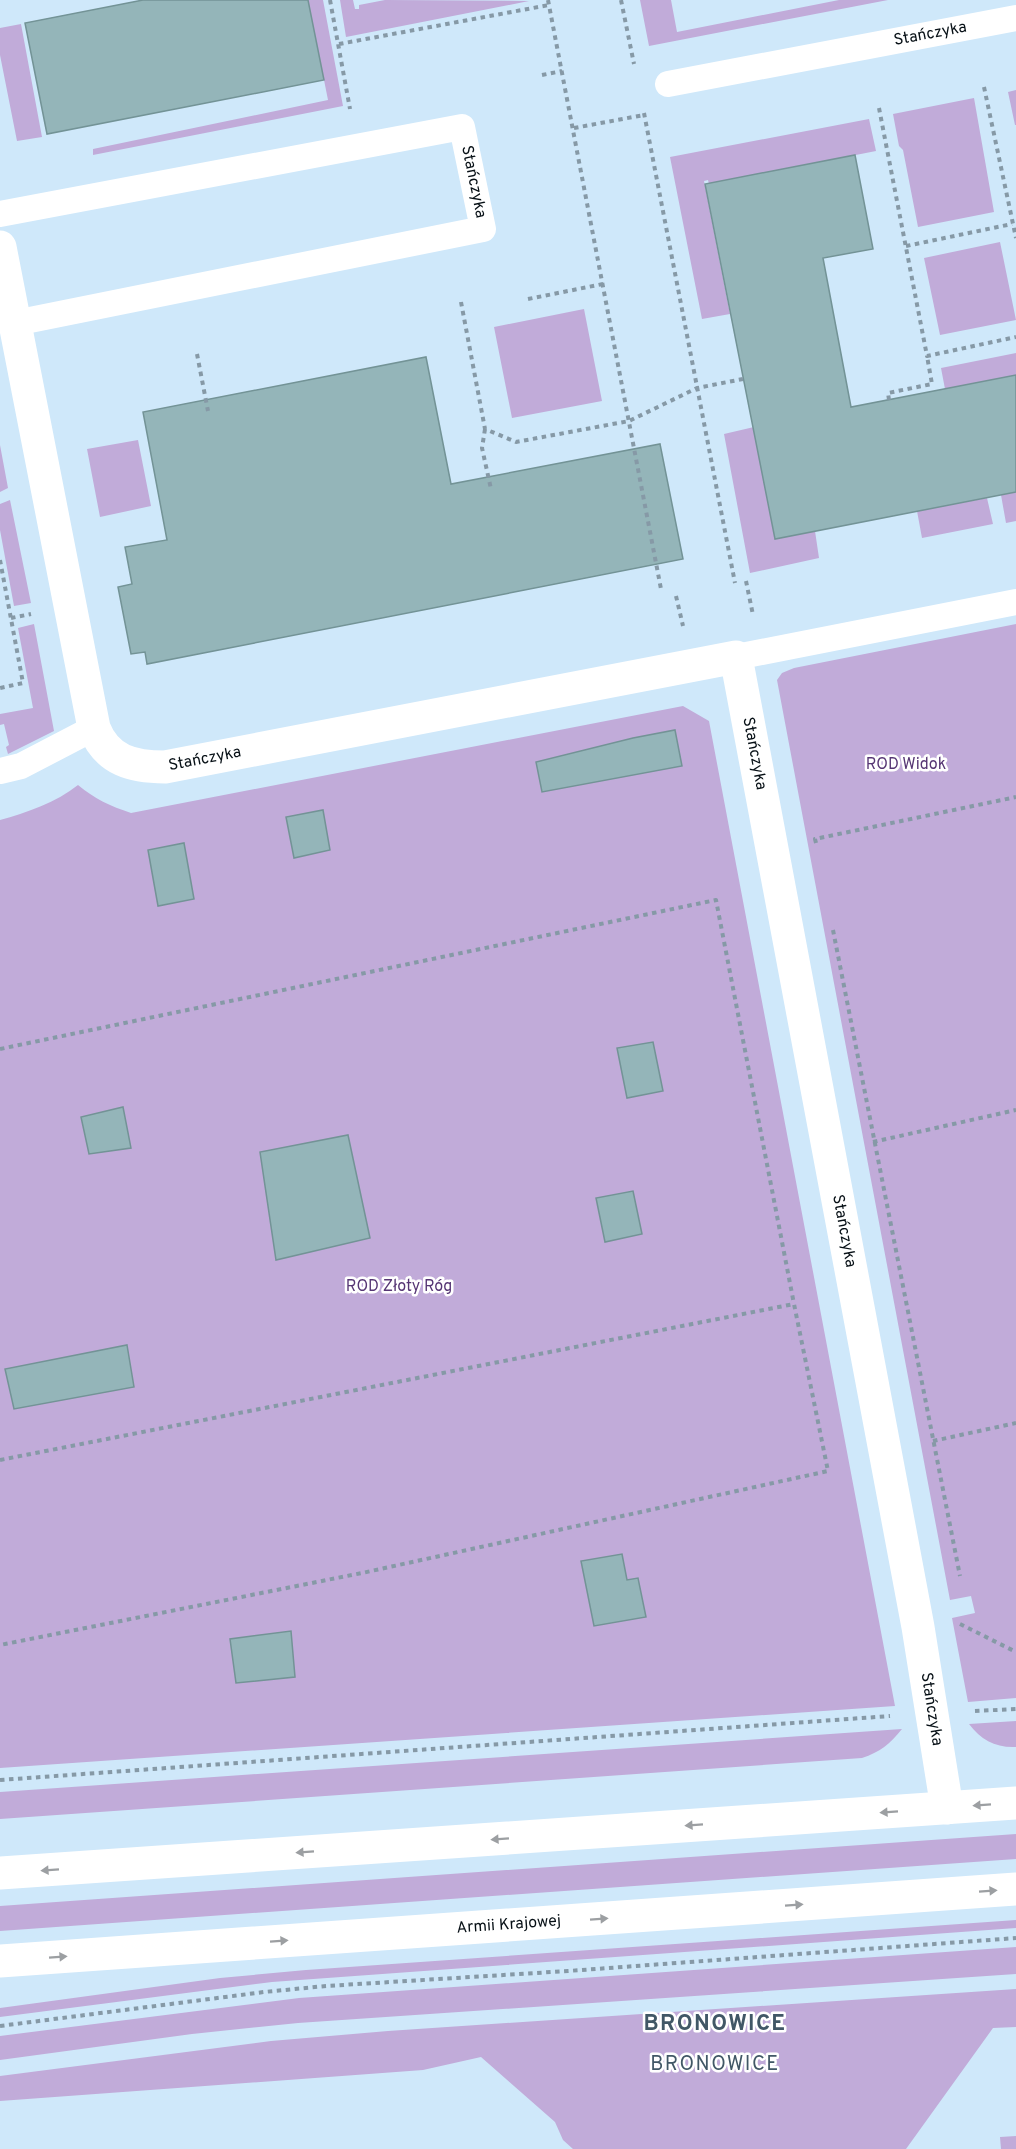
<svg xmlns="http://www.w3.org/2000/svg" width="1016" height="2149" font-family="Overpass,sans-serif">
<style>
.green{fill:#c1abd9}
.building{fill:#94b5b9;stroke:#739396;stroke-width:1.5}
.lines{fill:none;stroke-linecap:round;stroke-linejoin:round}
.path{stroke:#8699a6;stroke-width:4;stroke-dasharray:4.5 4.5;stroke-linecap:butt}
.service{stroke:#fff;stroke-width:26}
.minor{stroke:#fff;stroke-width:33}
.secondary{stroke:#fff;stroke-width:33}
.oneway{fill:#9c9fa2}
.labels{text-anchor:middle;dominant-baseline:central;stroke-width:5;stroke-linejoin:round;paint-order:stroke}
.street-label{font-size:16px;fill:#071016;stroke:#fff}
.park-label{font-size:16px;fill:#563674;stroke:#fff}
.quarter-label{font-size:20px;letter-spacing:1.5px;fill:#415766;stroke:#fff}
.district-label{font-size:22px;font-weight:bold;letter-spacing:1.5px;fill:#415766;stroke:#fff}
</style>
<rect width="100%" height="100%" fill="#cfe8fa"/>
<!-- green -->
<path class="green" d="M 308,0 L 323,0 L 343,106 L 93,155 L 93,149 L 328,100 Z
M 340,0 L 353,0 L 355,9 L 359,9 L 359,5 L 385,0 L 529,1 L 346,37 Z
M 640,0 L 671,0 L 677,32 L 839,0 L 888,0 L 649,46 Z
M 21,24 L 42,137 L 17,141 L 0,55 L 0,28 Z
M 1016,90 L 1016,125 L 1015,125 L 1008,92 Z
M 974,98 L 994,212 L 918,227 L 903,150 L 899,146 L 893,114 Z
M 869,119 L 876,151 L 709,184 L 708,180 L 704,181 L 730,314 L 702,319 L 670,157 Z
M 1000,242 L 1016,320 L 940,335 L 924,258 Z
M 584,309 L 602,401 L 512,418 L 494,327 Z
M 1016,353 L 1016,375 L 945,389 L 941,368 Z
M 754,427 L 775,538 L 815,531 L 819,558 L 750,573 L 724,434 Z
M 138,440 L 151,506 L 100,517 L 87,449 Z
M 0,445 L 8,488 L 0,492 Z
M 1016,492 L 1016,521 L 1006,523 L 1001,495 Z
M 987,498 L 993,524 L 922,538 L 917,511 Z
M 10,500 L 31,603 L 14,606 L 0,530 L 0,504 Z
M 34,624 L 54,731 L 8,754 L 6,747 L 9,745 L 4,724 L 0,725 L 0,714 L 33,708 L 18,628 Z
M 1016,624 L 1016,1698 L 968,1702 L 952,1618 L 975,1613 L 971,1596 L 950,1600 L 777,680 L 782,673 L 794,668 Z
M 683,706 L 709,721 L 895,1706 L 0,1768 L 0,820 C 26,813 57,802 78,785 C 95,799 110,806 131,813 Z
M 1016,1721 L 1016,1747 C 996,1748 981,1740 969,1724 Z
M 902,1729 C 890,1744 880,1752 862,1758 L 0,1819 L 0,1792 Z
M 1016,1834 L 1016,1859 L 0,1931 L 0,1906 Z
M 1016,1920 L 1016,1928 L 272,1982 L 0,2017 L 0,2008 L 220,1978 L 306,1970 Z
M 1016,1947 L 1016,1974 L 298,2023 L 192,2034 L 0,2060 L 0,2036 L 299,1998 Z
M 1016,1989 L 1016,2027 L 993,2028 L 906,2149 L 573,2149 L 563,2140 L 555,2122 L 481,2057 L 423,2070 L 0,2101 L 0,2076 L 271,2041 L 388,2031 Z
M 1016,2136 L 1016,2149 L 1001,2149 L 1000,2137 Z"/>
<!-- building -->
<path class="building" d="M 143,0 L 308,0 L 324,80 L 47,134 L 25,23 Z
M 855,155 L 873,249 L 823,258 L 851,407 L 1016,375 L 1016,492 L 775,539 L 705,184 Z
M 426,357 L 451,484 L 660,444 L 683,559 L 147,664 L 145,652 L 131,654 L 118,587 L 132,584 L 125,547 L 167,540 L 143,412 Z
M 675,730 L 682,766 L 542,792 L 536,762 L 633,738 Z
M 323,810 L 330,850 L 294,858 L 286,817 Z
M 184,843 L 194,899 L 158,906 L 148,850 Z
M 653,1042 L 663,1091 L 627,1098 L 617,1048 Z
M 123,1107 L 131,1148 L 89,1154 L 81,1117 Z
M 348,1135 L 370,1238 L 276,1260 L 260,1152 Z
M 633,1191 L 642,1234 L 605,1242 L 596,1198 Z
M 127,1345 L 134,1387 L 14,1409 L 5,1369 Z
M 622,1554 L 627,1580 L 638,1578 L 646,1617 L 594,1626 L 581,1561 Z
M 291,1631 L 295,1677 L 236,1683 L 230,1639 Z"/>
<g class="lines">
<!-- path -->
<path class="path" d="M 330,0 L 350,109
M 548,0 L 661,589
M 621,0 L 634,64
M 339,44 L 549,5
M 542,75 L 562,71
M 984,87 L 1016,238
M 879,108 L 927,356 L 1016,337
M 644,113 L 735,583
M 574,128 L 644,115
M 906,246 L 1012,224
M 528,299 L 603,284
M 461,302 L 485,429 L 516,442 L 629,421 L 697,388 L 743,379
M 197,354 L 208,411
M 889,400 L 888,393 L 932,384 L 927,356
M 485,429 L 482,448 L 491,489
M 0,560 L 23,683 L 0,688
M 746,581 L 753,615
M 676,596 L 683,626
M 11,618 L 31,614
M 816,843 L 815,839 L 1016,797
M 833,930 L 960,1576
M 0,1049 L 716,900 L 794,1304
M 873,1142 L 1016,1110
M 933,1441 L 1016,1423
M 0,1460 L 794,1304 L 828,1471 L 362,1573 L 0,1645
M 960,1624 L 1016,1652
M 975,1711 L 1016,1709
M 0,1780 L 890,1716
M 0,2026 L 264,1992 L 326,1986 L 568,1971 L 1016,1938"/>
<!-- service -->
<g class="service">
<path id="s1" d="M 668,84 L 1016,18"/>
<path id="s2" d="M 0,214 L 462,127 L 483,229 L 15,323"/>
<path d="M 736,657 L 1016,602"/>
<path d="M 0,771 L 21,766 L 94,728"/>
</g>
<!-- minor -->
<path class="minor" id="s3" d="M 0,247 L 94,728 C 107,761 133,767 165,767 L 736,657 L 918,1627 L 947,1808"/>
<!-- secondary -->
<g class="secondary">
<path d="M 0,1873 L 1016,1803"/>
<path id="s4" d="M 0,1961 L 1016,1889"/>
</g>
</g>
<!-- one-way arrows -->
<defs><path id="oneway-solid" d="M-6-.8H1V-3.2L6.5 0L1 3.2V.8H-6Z" transform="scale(1.5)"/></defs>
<g class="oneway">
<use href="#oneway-solid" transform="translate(982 1805) rotate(176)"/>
<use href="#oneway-solid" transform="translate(889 1812) rotate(176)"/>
<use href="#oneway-solid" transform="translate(694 1825) rotate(176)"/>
<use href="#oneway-solid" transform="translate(500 1839) rotate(176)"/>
<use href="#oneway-solid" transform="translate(305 1852) rotate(176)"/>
<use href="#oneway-solid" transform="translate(50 1870) rotate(176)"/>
<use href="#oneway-solid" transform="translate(988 1891) rotate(-4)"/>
<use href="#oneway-solid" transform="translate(794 1905) rotate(-4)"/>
<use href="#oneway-solid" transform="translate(599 1919) rotate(-4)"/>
<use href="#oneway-solid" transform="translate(279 1941) rotate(-4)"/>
<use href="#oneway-solid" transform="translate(58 1957) rotate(-4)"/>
</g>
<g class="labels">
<!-- street labels -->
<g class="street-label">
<text stroke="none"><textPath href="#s1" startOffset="267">Stańczyka</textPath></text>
<text stroke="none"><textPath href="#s2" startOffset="526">Stańczyka</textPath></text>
<text stroke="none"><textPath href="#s3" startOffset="1257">Stańczyka</textPath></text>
<text stroke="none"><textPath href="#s3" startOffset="618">Stańczyka</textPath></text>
<text stroke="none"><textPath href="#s3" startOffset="1743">Stańczyka</textPath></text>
<text stroke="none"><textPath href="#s3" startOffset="2229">Stańczyka</textPath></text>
<text stroke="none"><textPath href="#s4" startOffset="510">Armii Krajowej</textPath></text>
</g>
<!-- park labels -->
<g class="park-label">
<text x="906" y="765">ROD Widok</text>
<text x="399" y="1287">ROD Złoty Róg</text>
</g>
<!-- quarter labels -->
<g class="quarter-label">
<text x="715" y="2065">BRONOWICE</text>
</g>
<!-- district labels -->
<g class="district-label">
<text x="715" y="2024">BRONOWICE</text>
</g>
</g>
</svg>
